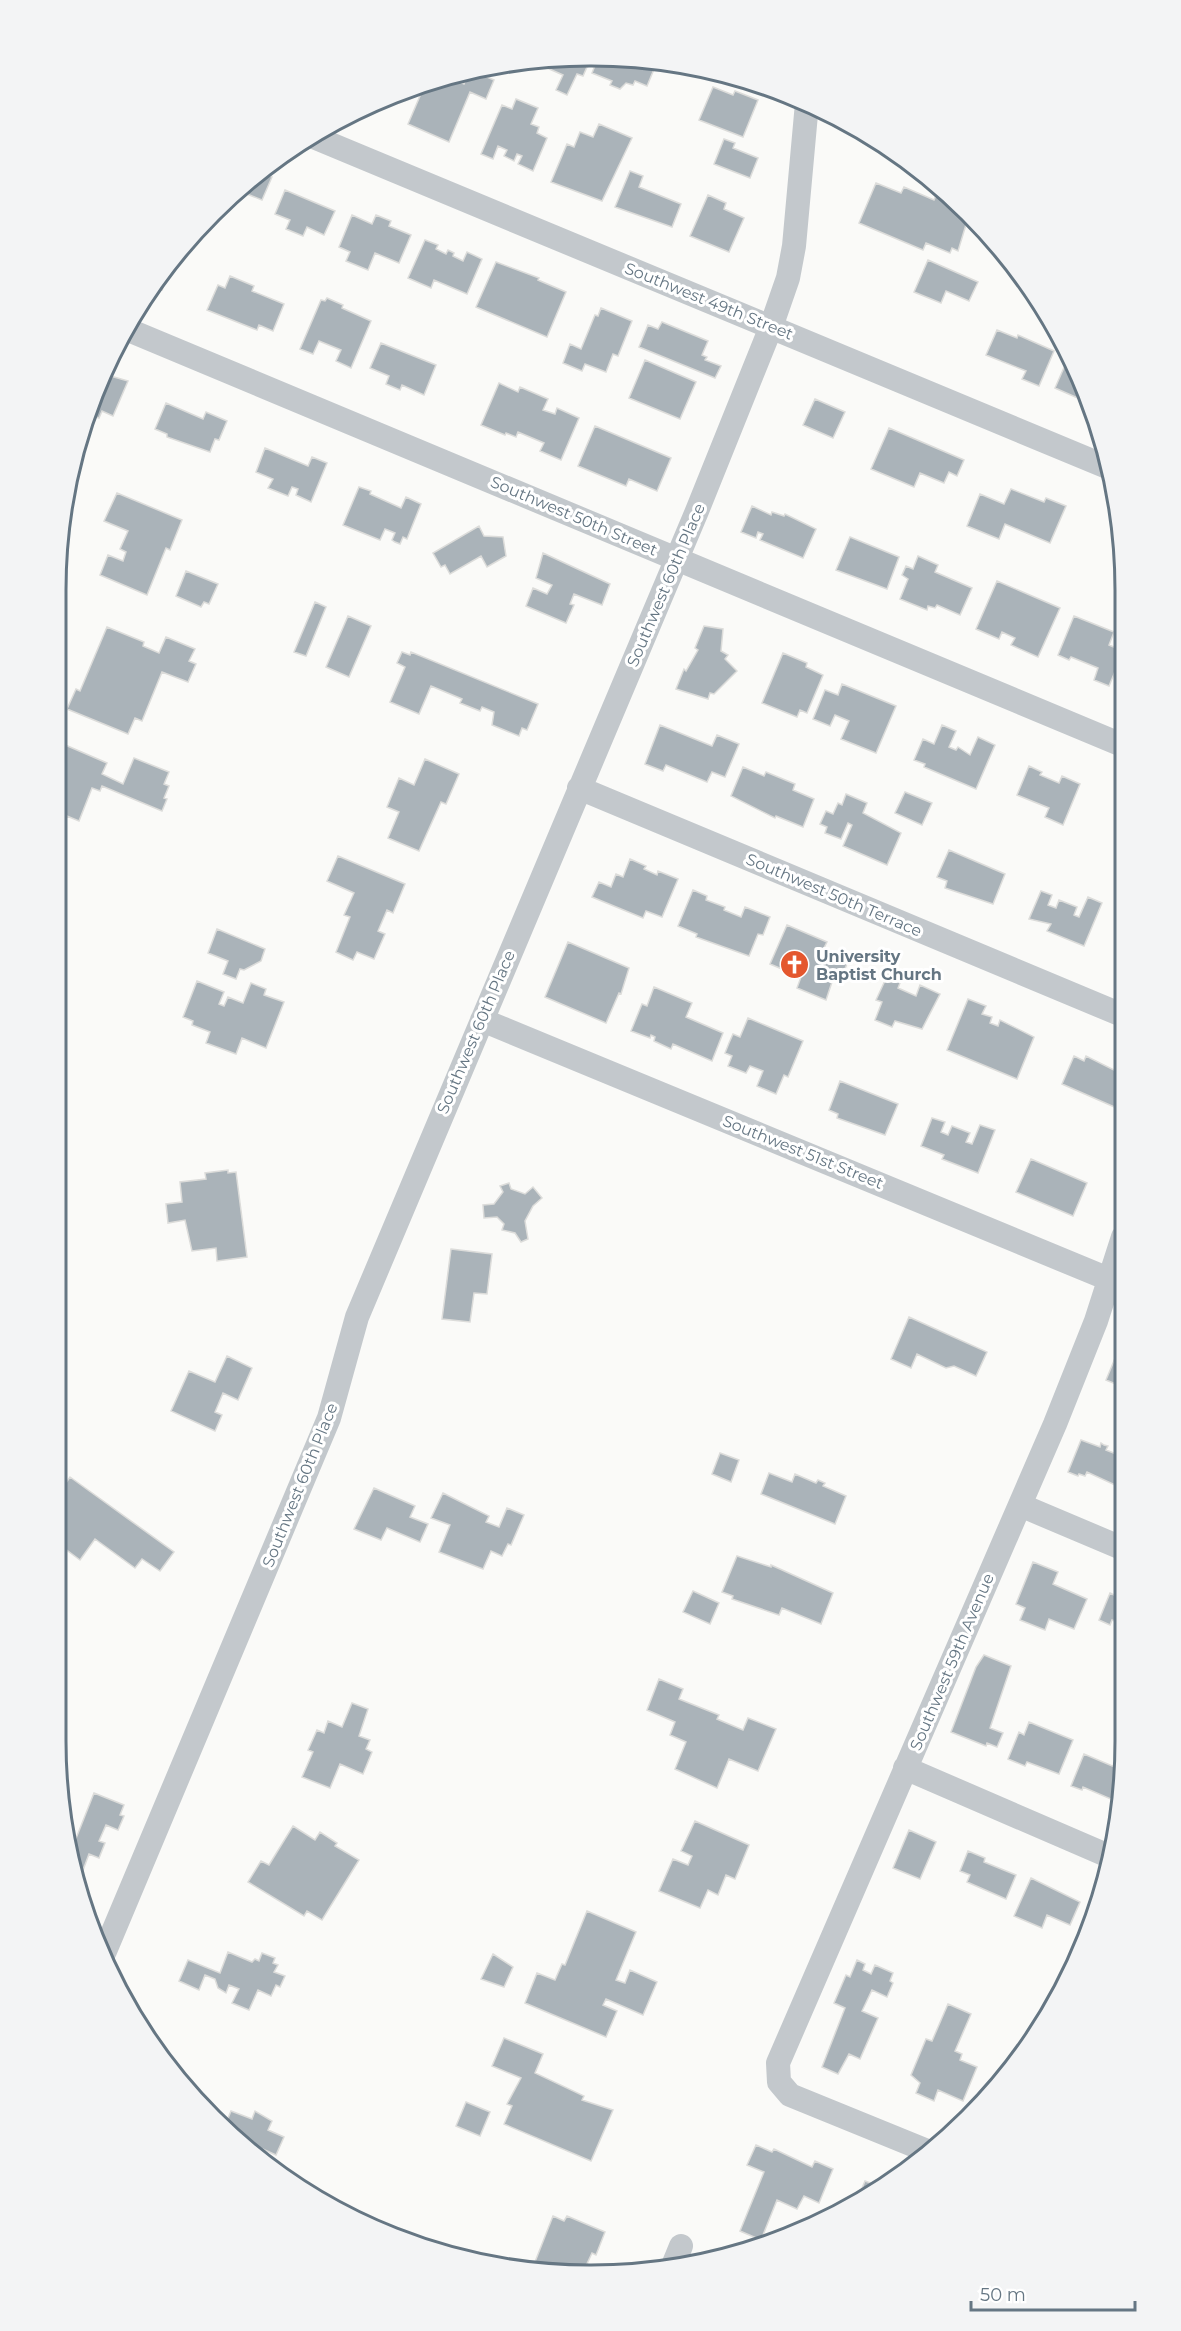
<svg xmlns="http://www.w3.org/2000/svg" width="1181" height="2331" font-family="Montserrat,sans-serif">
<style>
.building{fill:#aab3b9;stroke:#dcdcda;stroke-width:1.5}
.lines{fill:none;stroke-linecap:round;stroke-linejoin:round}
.street{stroke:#c3c8cc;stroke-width:24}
.labels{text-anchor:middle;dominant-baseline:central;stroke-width:6;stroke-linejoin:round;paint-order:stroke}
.street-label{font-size:16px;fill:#657683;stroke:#fff}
.poi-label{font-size:16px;font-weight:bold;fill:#657683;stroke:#fff;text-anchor:start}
.rim{fill:none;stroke:#657683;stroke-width:3}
</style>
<rect width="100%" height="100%" fill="#fafaf8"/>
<!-- building -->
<path class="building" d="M 625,57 L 657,62 L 647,86 L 635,81 L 633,85 L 626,83 L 620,89 L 610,85 L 612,81 L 592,73 L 598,58 Z
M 591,58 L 583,76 L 577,74 L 567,95 L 556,90 L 563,75 L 531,61 Z
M 473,71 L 494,80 L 486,99 L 470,92 L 449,142 L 408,124 L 426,82 L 448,77 L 464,84 L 469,72 Z
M 713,87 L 733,95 L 735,91 L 758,100 L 743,137 L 699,120 Z
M 516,99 L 538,108 L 531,124 L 539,127 L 537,133 L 547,138 L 533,171 L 518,164 L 522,156 L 517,154 L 514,161 L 504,156 L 507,150 L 498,146 L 493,159 L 481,154 L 502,105 L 512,109 Z
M 599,124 L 632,138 L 602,201 L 551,182 L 567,144 L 574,147 L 580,132 L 593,137 Z
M 724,139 L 735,143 L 733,148 L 758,158 L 750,178 L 714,164 Z
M 630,171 L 643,176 L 639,187 L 681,204 L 672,227 L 615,207 Z
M 261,172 L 272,177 L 262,200 L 237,190 Z
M 876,183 L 901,193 L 904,187 L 934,200 L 937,193 L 949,199 L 954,204 L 952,208 L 968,218 L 958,251 L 952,248 L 950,253 L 926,243 L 923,250 L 859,223 Z
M 285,190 L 335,211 L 324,235 L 307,227 L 303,236 L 286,229 L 290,220 L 275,214 Z
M 708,195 L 726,203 L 724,209 L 744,218 L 729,252 L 690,236 Z
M 352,215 L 372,224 L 376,215 L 391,221 L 389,226 L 411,235 L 399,263 L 375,253 L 368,270 L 346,261 L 350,252 L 339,247 Z
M 425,240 L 438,245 L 436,249 L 446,254 L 448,250 L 454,253 L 453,256 L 463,261 L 467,252 L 482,259 L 467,294 L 434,280 L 431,288 L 408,278 Z
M 178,252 L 162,290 L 153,287 L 166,265 Z
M 928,260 L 978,282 L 969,301 L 946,291 L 941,303 L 914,292 Z
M 496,262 L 539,278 L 538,280 L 566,292 L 547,337 L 476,307 Z
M 230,276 L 254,286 L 252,291 L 284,304 L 273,331 L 259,325 L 257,330 L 207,310 L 218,285 L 225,288 Z
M 327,298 L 343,305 L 342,308 L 371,321 L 351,368 L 336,361 L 341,350 L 319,341 L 313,354 L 300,349 L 321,300 L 325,301 Z
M 601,308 L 632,321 L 618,356 L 613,354 L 606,372 L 585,364 L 582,371 L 563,363 L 570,344 L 581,349 L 595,315 L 598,316 Z
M 662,322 L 708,341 L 702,355 L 707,357 L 705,360 L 721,366 L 715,378 L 639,347 L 648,325 L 658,329 Z
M 997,330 L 1017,338 L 1018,335 L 1054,351 L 1039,386 L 1022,379 L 1026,371 L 986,355 Z
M 381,343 L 436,365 L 424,395 L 402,385 L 400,390 L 386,384 L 389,376 L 370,368 Z
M 645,360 L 696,382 L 680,419 L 629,398 Z
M 1066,363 L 1073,366 L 1085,386 L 1089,403 L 1055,388 Z
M 107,375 L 128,381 L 113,416 L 102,411 L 99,418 L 88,414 L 102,378 L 105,379 Z
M 499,383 L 518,392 L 520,387 L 548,399 L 543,410 L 555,414 L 557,408 L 579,418 L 561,460 L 540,451 L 544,443 L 518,432 L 516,437 L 506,433 L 505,435 L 481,425 Z
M 815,399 L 845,412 L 833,438 L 803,425 Z
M 166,403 L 203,419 L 206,412 L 227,421 L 219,440 L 215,439 L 210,452 L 167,437 L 167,434 L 155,429 Z
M 595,426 L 671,458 L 657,491 L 629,479 L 626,486 L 578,466 Z
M 889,428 L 964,460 L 957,476 L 949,472 L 944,483 L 920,473 L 914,487 L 871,469 Z
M 265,448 L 308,466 L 312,457 L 327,463 L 311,502 L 296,495 L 298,489 L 292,487 L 288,496 L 268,488 L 273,479 L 256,472 Z
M 359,487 L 371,491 L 370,494 L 401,508 L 406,497 L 421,504 L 407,539 L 403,537 L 400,544 L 395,542 L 392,540 L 395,533 L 385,529 L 380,540 L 343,525 Z
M 1011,489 L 1044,502 L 1046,498 L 1066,506 L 1050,543 L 1005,524 L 999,539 L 967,526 L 980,494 L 1004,504 Z
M 117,493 L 182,520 L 170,550 L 166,548 L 147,595 L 100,575 L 108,555 L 123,561 L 126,552 L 120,549 L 128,531 L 104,521 Z
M 752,506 L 771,515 L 772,512 L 784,516 L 785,514 L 816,529 L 803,558 L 760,540 L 763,534 L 758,532 L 756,538 L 741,532 Z
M 479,526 L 484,536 L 503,537 L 506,556 L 487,567 L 481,556 L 450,574 L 445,565 L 441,567 L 433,553 Z
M 850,537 L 899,557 L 887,589 L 836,570 Z
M 543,553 L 610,584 L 602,605 L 574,594 L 570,604 L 574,605 L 566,623 L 526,606 L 533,588 L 547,594 L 552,585 L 536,578 Z
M 918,556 L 938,565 L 935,572 L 972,588 L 960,615 L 937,605 L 935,608 L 928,606 L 927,610 L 900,599 L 908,579 L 902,575 L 906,566 L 913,569 Z
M 186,571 L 218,584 L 209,604 L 204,602 L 201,607 L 176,596 Z
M 997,581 L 1060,608 L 1038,657 L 1011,645 L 1015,638 L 1002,632 L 999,639 L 976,629 Z
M 315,602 L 326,607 L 306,656 L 294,652 Z
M 348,616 L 371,626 L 349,677 L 326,667 Z
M 1074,616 L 1114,632 L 1109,645 L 1121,650 L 1121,657 L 1109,686 L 1094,680 L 1098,668 L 1071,657 L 1069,660 L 1058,655 Z
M 704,626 L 723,629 L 721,651 L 728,655 L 725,659 L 737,671 L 714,694 L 710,693 L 708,699 L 676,689 L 684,669 L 686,671 L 698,650 L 695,648 Z
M 107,627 L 144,642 L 143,646 L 159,653 L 166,637 L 195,649 L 189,661 L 196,664 L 188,682 L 162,672 L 142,721 L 135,718 L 128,734 L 67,709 L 76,689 L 80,691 Z
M 402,652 L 410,655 L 411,652 L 538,704 L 527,730 L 522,728 L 519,736 L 492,725 L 494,712 L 482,707 L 480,711 L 460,703 L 462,699 L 431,686 L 419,714 L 390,702 L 405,667 L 397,663 Z
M 783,653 L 807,663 L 806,667 L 823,675 L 807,713 L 800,710 L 797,717 L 762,703 Z
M 842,684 L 896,706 L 876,753 L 841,739 L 849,721 L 835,715 L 830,726 L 813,719 L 825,690 L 838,695 Z
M 660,725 L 712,746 L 717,735 L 739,744 L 725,777 L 712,772 L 707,782 L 666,765 L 663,771 L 645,764 Z
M 942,725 L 956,731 L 949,747 L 956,750 L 958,747 L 970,755 L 978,737 L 995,745 L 976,789 L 924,767 L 925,764 L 914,760 L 923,739 L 934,744 Z
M 63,744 L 107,763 L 102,774 L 123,784 L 134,758 L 169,772 L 164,784 L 169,786 L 164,798 L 167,799 L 162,811 L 102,786 L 100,791 L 92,788 L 79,821 L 67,816 L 56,842 L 56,760 Z
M 425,759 L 459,774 L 446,804 L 441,802 L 419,851 L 388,838 L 399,812 L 387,807 L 399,778 L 414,785 Z
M 1029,766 L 1042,772 L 1040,775 L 1059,783 L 1062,776 L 1080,784 L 1063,825 L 1045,817 L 1049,808 L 1017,795 Z
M 743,767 L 764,776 L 766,772 L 795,784 L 793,790 L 814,799 L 803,827 L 776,816 L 775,818 L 731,796 Z
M 905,792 L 932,803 L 922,825 L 895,813 Z
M 846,794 L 867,803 L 863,813 L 901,833 L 887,865 L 843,846 L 852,825 L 848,823 L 841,839 L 825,833 L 827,827 L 820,824 L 826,811 L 833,814 L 838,803 L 842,805 Z
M 949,850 L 1005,874 L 993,904 L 945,888 L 947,881 L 937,877 Z
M 338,856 L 405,884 L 393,913 L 387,910 L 378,931 L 385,934 L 374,959 L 357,952 L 353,960 L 336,952 L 350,917 L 344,915 L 354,893 L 327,881 Z
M 630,859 L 646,866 L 644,869 L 657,875 L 658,871 L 678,879 L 662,917 L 646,911 L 643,918 L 592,897 L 599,882 L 611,887 L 616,874 L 623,877 Z
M 56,881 L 63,884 L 56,900 Z
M 693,890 L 707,896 L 706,900 L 725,907 L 724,910 L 741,917 L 745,907 L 770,917 L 763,935 L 758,934 L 749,956 L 696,937 L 697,934 L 678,926 Z
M 1041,891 L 1052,895 L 1048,905 L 1056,908 L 1059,900 L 1077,907 L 1074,915 L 1079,917 L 1088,897 L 1102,903 L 1084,946 L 1047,931 L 1051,924 L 1029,919 Z
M 787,925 L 827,942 L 824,948 L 849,959 L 842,976 L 835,973 L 826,1000 L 797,988 L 801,977 L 770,964 Z
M 217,929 L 265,949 L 261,961 L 244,970 L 240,969 L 236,979 L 223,974 L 228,961 L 208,953 Z
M 1122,935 L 1122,950 L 1117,948 Z
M 568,942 L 629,968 L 621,994 L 619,993 L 606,1023 L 545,997 Z
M 889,972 L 902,978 L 898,988 L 916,996 L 920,985 L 940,994 L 922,1029 L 895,1021 L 892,1027 L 875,1020 L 882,1002 L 876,1000 Z
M 197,981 L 224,992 L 219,1004 L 224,1006 L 228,997 L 243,1003 L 251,983 L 266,989 L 264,995 L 284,1002 L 266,1048 L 242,1038 L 236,1054 L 206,1043 L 210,1032 L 192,1025 L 193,1021 L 183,1017 Z
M 654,987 L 692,1003 L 686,1017 L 723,1033 L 712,1061 L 673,1044 L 671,1049 L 654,1041 L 655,1037 L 651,1035 L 650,1038 L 631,1031 L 642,1004 L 647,1006 Z
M 968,999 L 986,1006 L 982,1014 L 992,1017 L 990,1023 L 998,1026 L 1000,1020 L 1034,1037 L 1017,1079 L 947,1050 Z
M 748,1018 L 803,1041 L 788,1077 L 784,1075 L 776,1094 L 757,1086 L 763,1071 L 750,1066 L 746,1073 L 728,1066 L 732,1056 L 725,1053 L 729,1043 L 733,1034 L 740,1037 Z
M 1074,1056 L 1084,1061 L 1086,1056 L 1122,1074 L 1123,1102 L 1119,1109 L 1062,1084 Z
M 840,1081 L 898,1104 L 885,1135 L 837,1118 L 838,1114 L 829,1110 Z
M 932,1118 L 945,1122 L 941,1132 L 948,1135 L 952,1126 L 970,1133 L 966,1142 L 972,1144 L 980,1125 L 995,1130 L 978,1173 L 942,1159 L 944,1155 L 921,1146 Z
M 1031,1159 L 1087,1183 L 1073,1216 L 1016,1192 Z
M 228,1170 L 228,1173 L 236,1172 L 247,1257 L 217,1261 L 216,1248 L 192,1251 L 185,1220 L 168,1223 L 166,1204 L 182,1202 L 180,1182 L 206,1179 L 205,1173 Z
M 509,1183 L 511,1189 L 525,1194 L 533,1187 L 542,1198 L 533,1206 L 525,1221 L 528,1239 L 521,1242 L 515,1233 L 502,1230 L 504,1224 L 497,1217 L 484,1218 L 483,1205 L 494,1204 L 503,1192 L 500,1186 Z
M 451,1249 L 492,1254 L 487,1294 L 474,1293 L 470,1322 L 442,1319 Z
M 909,1317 L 987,1352 L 976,1376 L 954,1366 L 946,1368 L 917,1354 L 911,1368 L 891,1359 Z
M 1123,1339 L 1123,1387 L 1106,1380 Z
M 227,1356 L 252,1368 L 238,1400 L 223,1393 L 215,1412 L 222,1415 L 215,1431 L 171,1411 L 189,1371 L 215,1382 Z
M 1081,1440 L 1100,1447 L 1101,1443 L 1104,1445 L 1108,1446 L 1106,1450 L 1124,1457 L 1115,1485 L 1087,1472 L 1085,1476 L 1079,1474 L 1078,1476 L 1068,1472 Z
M 720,1453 L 739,1460 L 731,1482 L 712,1474 Z
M 769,1473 L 792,1482 L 795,1474 L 816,1483 L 818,1480 L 825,1483 L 823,1486 L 846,1496 L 835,1524 L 761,1494 Z
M 70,1477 L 174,1552 L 160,1571 L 142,1559 L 135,1568 L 95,1539 L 80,1560 L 56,1542 L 56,1497 Z
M 374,1488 L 415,1506 L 410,1517 L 428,1524 L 420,1542 L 387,1528 L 381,1540 L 354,1529 Z
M 443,1493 L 489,1516 L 486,1522 L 499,1527 L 507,1508 L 524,1515 L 511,1545 L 508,1544 L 502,1556 L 491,1551 L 483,1569 L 439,1552 L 450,1525 L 431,1518 Z
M 737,1556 L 771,1567 L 771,1565 L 833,1593 L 821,1624 L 782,1608 L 779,1615 L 732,1599 L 733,1596 L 722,1592 Z
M 1033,1562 L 1058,1572 L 1053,1584 L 1087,1599 L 1074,1629 L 1049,1619 L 1045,1630 L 1020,1620 L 1025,1608 L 1016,1604 Z
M 693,1591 L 719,1603 L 710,1624 L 683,1612 Z
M 1110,1593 L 1122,1599 L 1124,1629 L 1121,1628 L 1123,1624 L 1112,1620 L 1110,1625 L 1099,1620 Z
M 984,1655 L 1011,1666 L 990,1728 L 1003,1733 L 997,1747 L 987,1743 L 986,1746 L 951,1732 L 976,1667 Z
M 659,1679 L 683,1689 L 679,1699 L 719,1715 L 717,1719 L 743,1730 L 748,1718 L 776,1729 L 758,1771 L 729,1759 L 717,1788 L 675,1769 L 686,1742 L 670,1735 L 675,1722 L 647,1710 Z
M 352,1703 L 368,1709 L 359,1736 L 370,1740 L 366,1749 L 372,1752 L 363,1774 L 340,1764 L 330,1788 L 302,1777 L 313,1752 L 308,1750 L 317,1730 L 324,1733 L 328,1721 L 342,1727 Z
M 1029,1722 L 1073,1740 L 1059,1774 L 1027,1762 L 1025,1766 L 1008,1759 L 1019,1732 L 1024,1735 Z
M 1123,1753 L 1124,1775 L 1120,1803 L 1083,1787 L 1082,1790 L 1071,1786 L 1084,1754 L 1117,1768 Z
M 94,1793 L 124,1805 L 120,1815 L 124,1816 L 118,1830 L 106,1825 L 99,1841 L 105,1843 L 99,1858 L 89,1854 L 79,1881 L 73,1846 Z
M 695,1821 L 749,1845 L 735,1879 L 726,1875 L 718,1895 L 708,1890 L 700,1908 L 659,1891 L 673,1859 L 688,1865 L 692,1856 L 681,1851 Z
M 293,1826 L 315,1840 L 320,1832 L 337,1843 L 335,1846 L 359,1860 L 322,1920 L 307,1911 L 304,1916 L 248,1882 L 261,1861 L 269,1865 Z
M 909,1830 L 936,1842 L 920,1879 L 893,1868 Z
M 968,1851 L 985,1858 L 984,1862 L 1016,1875 L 1006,1899 L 967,1882 L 970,1875 L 960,1871 Z
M 1031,1878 L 1080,1902 L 1070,1925 L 1047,1915 L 1042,1928 L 1014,1916 Z
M 1095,1903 L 1098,1904 L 1081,1949 L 1077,1947 Z
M 587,1911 L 636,1932 L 616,1980 L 625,1983 L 630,1970 L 657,1982 L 643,2015 L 606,1999 L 603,2005 L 617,2011 L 606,2037 L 525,2003 L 537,1973 L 555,1980 L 562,1964 L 565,1965 Z
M 228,1952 L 252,1962 L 255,1959 L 259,1961 L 262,1953 L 275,1958 L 273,1963 L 278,1965 L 274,1972 L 285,1976 L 280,1987 L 276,1985 L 271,1996 L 258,1990 L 249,2010 L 232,2003 L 239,1989 L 229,1985 L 226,1993 L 218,1988 L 215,1979 L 205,1975 L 199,1990 L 179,1981 L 188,1960 L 220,1973 Z
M 493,1954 L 513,1967 L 504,1987 L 481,1979 Z
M 857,1960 L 865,1964 L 863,1970 L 871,1974 L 875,1965 L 893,1973 L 890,1981 L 893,1983 L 887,1997 L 872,1990 L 862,2011 L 878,2018 L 860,2059 L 849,2054 L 838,2074 L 822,2067 L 845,2008 L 834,2003 L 846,1975 L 850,1977 Z
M 948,2004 L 971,2014 L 955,2051 L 962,2054 L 960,2060 L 977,2067 L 963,2101 L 938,2090 L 934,2101 L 916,2093 L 920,2083 L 911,2075 L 926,2039 L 932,2041 Z
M 504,2038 L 543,2054 L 535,2073 L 584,2096 L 582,2100 L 613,2110 L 591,2161 L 504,2124 L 512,2106 L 507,2104 L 521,2078 L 492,2066 Z
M 466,2102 L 490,2112 L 480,2136 L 456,2126 Z
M 231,2111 L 252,2119 L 255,2111 L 272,2121 L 268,2130 L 284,2137 L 276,2155 L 254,2145 L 253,2148 L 234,2139 L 224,2128 Z
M 756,2145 L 772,2152 L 774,2149 L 812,2167 L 815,2161 L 833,2169 L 819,2203 L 804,2196 L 797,2209 L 777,2200 L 761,2240 L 740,2231 L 764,2172 L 747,2165 Z
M 865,2181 L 876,2185 L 858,2198 Z
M 553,2216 L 564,2221 L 567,2216 L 605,2232 L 596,2255 L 592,2253 L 585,2268 L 533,2267 Z
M 513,2260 L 528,2267 L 511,2266 Z"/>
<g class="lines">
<!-- street -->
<path class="street" d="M 311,136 L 1107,467
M 126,329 L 1122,745
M 579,788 L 1122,1015
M 482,1020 L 1123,1285
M 1020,1505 L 1124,1549
M 905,1768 L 1111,1857
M 105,1951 L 329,1418 L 357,1317 L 697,511 L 771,327 L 788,278 L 794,246 L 807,103
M 925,2150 L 790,2095 L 779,2082 L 778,2063 L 1055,1424 L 1096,1321 L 1123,1237
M 672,2268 L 681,2246"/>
</g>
<!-- icons -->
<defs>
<symbol id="church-disc" viewBox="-11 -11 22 22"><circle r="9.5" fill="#e4572e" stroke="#fff"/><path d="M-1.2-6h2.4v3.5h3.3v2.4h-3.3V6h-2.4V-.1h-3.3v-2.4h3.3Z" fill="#fff"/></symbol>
</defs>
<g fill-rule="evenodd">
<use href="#church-disc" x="778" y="948" width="33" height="33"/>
</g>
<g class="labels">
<!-- street labels -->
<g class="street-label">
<text transform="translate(709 301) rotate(22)">Southwest 49th Street</text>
<text transform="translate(574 516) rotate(23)">Southwest 50th Street</text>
<text transform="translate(666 585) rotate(-67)">Southwest 60th Place</text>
<text transform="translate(834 895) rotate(23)">Southwest 50th Terrace</text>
<text transform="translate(476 1032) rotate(-67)">Southwest 60th Place</text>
<text transform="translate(803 1152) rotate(22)">Southwest 51st Street</text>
<text transform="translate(300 1485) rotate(-68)">Southwest 60th Place</text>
<text transform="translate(952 1662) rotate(-67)">Southwest 59th Avenue</text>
</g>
<!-- poi labels -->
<g class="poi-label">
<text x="816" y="956">University<tspan x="816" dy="18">Baptist Church</tspan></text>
</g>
</g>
<!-- crop -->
<path d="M0 0H1181V2331H0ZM590 66H591A524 524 0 0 1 1115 590V1741A524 524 0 0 1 591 2265H590A524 524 0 0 1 66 1741V590A524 524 0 0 1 590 66Z" fill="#f3f4f5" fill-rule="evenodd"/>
<path class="rim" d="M590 66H591A524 524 0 0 1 1115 590V1741A524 524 0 0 1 591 2265H590A524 524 0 0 1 66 1741V590A524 524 0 0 1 590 66Z"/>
<!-- scale -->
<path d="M971 2301v9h164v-9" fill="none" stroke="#657683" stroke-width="3"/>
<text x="980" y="2301" font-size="18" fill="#657683" stroke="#ffffff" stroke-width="4.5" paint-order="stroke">50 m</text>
</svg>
